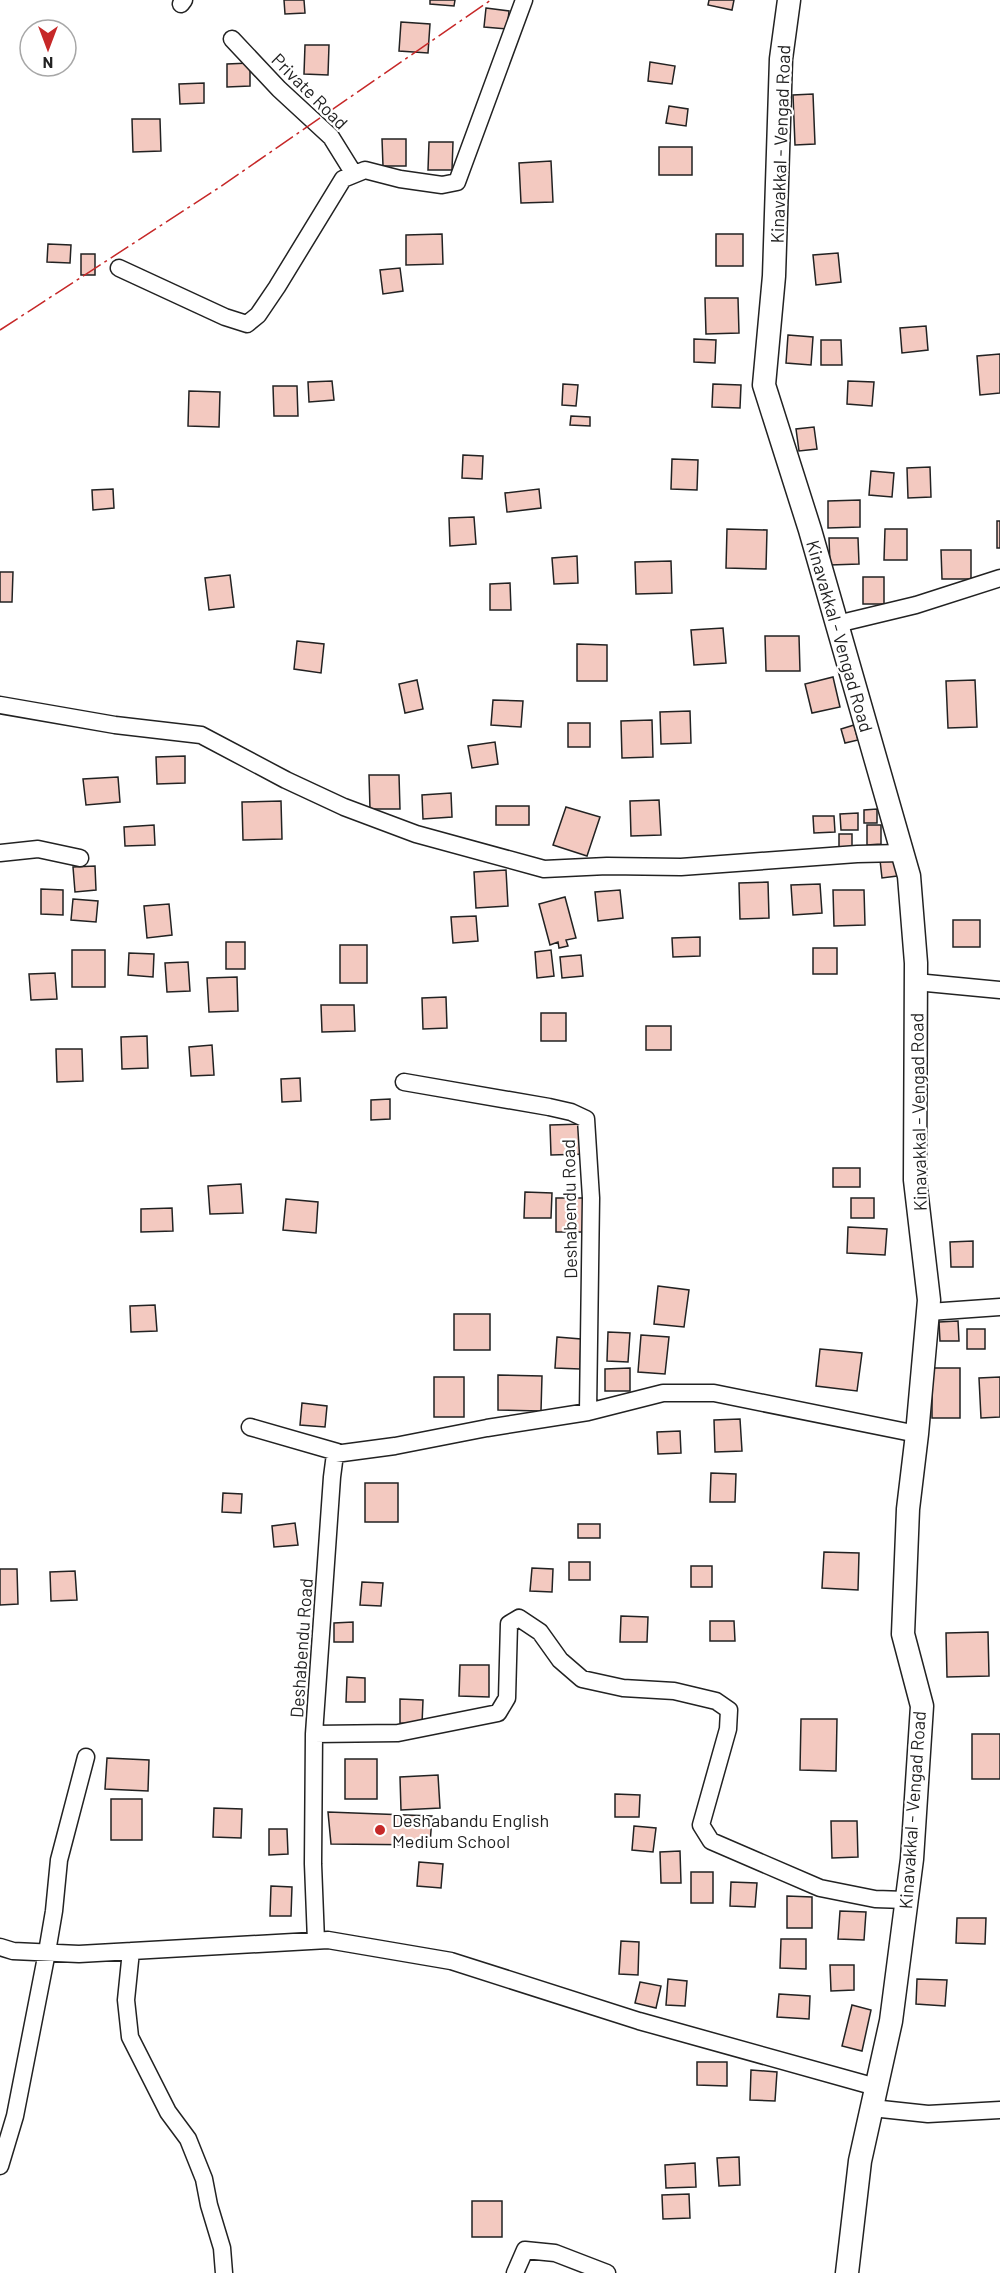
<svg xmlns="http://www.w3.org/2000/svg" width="1000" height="2273" font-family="Barlow,sans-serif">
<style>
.building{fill:#f3c9c0;stroke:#222;stroke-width:1.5}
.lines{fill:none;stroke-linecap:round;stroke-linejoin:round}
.street-casing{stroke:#222;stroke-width:19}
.secondary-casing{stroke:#222;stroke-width:25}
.street{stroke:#fff;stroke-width:16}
.secondary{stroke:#fff;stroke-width:22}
.power{stroke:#c62828;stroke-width:1.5;stroke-dasharray:21 4.5 3 4.5;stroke-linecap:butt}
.poi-dot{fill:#c62828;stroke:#fff;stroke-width:2}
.labels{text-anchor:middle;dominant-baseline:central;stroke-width:4.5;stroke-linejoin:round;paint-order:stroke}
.street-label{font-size:18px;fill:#222;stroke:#fff}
.poi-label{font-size:18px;fill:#222;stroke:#fff;text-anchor:start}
</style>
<rect width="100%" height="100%" fill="#fff"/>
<!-- building -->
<path class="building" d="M 284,0 L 304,0 L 305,13 L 285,14 Z
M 430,0 L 455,0 L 454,6 L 430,4 Z
M 709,0 L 734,0 L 732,10 L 708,5 Z
M 486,8 L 509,11 L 507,29 L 484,27 Z
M 401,22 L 430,24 L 428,53 L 399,51 Z
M 305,45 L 329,45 L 328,75 L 304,74 Z
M 650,62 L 675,66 L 672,84 L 648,81 Z
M 250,63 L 250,86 L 227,87 L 227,64 Z
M 204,83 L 204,103 L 180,104 L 179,84 Z
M 813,94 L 815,144 L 795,145 L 793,95 Z
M 669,106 L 688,109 L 686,126 L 666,123 Z
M 132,119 L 160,119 L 161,151 L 133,152 Z
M 382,139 L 406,139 L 406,166 L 383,166 Z
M 429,142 L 453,142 L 452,170 L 428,170 Z
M 659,147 L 692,147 L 692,175 L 659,175 Z
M 551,161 L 553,202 L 521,203 L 519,163 Z
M 442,234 L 443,264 L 406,265 L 406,235 Z
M 716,234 L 743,234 L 743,266 L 716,266 Z
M 48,244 L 71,245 L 70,263 L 47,262 Z
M 838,253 L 841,282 L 816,285 L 813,255 Z
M 81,254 L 95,254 L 95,275 L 81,275 Z
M 400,268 L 403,291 L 383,294 L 380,270 Z
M 705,298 L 738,298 L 739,333 L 706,334 Z
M 926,326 L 928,350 L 902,353 L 900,328 Z
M 788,335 L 813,337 L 811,365 L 786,363 Z
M 694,339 L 716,340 L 715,363 L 694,362 Z
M 821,340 L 841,340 L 842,365 L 821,365 Z
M 1000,354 L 1000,393 L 980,395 L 977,356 Z
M 332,381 L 334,400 L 309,402 L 308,382 Z
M 848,381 L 874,382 L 872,406 L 847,404 Z
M 563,384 L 578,385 L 576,406 L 562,405 Z
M 713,384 L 741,385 L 740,408 L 712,407 Z
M 273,386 L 297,386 L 298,416 L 274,416 Z
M 189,391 L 220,392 L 219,427 L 188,426 Z
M 571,416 L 590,417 L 590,426 L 570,425 Z
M 814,427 L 817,449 L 799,451 L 796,429 Z
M 463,455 L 483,456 L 482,479 L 462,478 Z
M 672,459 L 698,460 L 697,490 L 671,489 Z
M 930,467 L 931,497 L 908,498 L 907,468 Z
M 871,471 L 894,473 L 892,497 L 869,495 Z
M 113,489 L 114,508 L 93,510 L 92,490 Z
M 539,489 L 541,508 L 507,512 L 505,493 Z
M 860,500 L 860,527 L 828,528 L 828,501 Z
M 474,517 L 476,544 L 450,546 L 449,518 Z
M 997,521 L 1000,521 L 1000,548 L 997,548 Z
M 727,529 L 767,530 L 766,569 L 726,568 Z
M 885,529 L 907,529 L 907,560 L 884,560 Z
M 829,538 L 858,538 L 859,564 L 830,565 Z
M 941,550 L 971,550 L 971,579 L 942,579 Z
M 577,556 L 578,583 L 554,584 L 552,558 Z
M 671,561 L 672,593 L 636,594 L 635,562 Z
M 0,572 L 13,572 L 12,602 L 0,602 Z
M 230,575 L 234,607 L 209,610 L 205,578 Z
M 863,577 L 884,577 L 884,604 L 863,604 Z
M 510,583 L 511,610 L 490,610 L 490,584 Z
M 723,628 L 726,663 L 694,665 L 691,630 Z
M 765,636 L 799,636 L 800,671 L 766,671 Z
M 297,641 L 324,644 L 321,673 L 294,669 Z
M 577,644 L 607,645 L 607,681 L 577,681 Z
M 833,677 L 840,707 L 812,713 L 805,684 Z
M 417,680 L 423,709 L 405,713 L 399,684 Z
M 975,680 L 977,727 L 948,728 L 946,681 Z
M 493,700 L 523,701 L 521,727 L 491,725 Z
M 690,711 L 691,743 L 661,744 L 660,712 Z
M 652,720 L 653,757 L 622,758 L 621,721 Z
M 568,723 L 590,723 L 590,747 L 568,747 Z
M 854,725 L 858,740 L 845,743 L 841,729 Z
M 495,742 L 498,764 L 472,768 L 468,746 Z
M 185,756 L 185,783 L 157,784 L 156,757 Z
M 369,775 L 399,775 L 400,809 L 370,809 Z
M 118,777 L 120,802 L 86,805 L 83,779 Z
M 451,793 L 452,817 L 423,819 L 422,795 Z
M 659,800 L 661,835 L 631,836 L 630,801 Z
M 281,801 L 282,839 L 243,840 L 242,802 Z
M 496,806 L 529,806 L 529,825 L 496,825 Z
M 566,807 L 600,817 L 587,856 L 553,845 Z
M 877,809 L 877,823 L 864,823 L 864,810 Z
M 858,813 L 858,830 L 841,830 L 840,814 Z
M 813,816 L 834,816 L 835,832 L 814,833 Z
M 154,825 L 155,845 L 125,846 L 124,827 Z
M 867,825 L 881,825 L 881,844 L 867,845 Z
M 839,834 L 852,834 L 852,847 L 839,847 Z
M 895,858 L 897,876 L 882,878 L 880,860 Z
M 95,866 L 96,890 L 75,892 L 73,867 Z
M 506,870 L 508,906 L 476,908 L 474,872 Z
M 768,882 L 769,918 L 740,919 L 739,883 Z
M 820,884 L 822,913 L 793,915 L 791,885 Z
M 41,889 L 63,890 L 63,915 L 41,914 Z
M 620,890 L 623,918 L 598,921 L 595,892 Z
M 833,890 L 864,890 L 865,925 L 834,926 Z
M 565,897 L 576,938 L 566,940 L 568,946 L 559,948 L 558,942 L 550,945 L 539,904 Z
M 73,899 L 98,901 L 96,922 L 71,920 Z
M 169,904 L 172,935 L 147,938 L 144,906 Z
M 476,916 L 478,941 L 453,943 L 451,917 Z
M 953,920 L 980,920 L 980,947 L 953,947 Z
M 700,937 L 700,956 L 673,957 L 672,938 Z
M 226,942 L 245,942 L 245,969 L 226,969 Z
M 340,945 L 367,945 L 367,983 L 340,983 Z
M 813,948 L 837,948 L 837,974 L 813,974 Z
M 72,950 L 105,950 L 105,987 L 72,987 Z
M 551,950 L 554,976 L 537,978 L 535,952 Z
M 129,953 L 154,954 L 153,977 L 128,975 Z
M 581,955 L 583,976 L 562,978 L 560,957 Z
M 188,962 L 190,991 L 167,992 L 165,963 Z
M 55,973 L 57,999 L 31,1000 L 29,974 Z
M 237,977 L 238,1011 L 209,1012 L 207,978 Z
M 446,997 L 447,1028 L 423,1029 L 422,998 Z
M 321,1005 L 354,1005 L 355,1031 L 322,1032 Z
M 541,1013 L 566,1013 L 566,1041 L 541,1041 Z
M 646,1026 L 671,1026 L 671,1050 L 646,1050 Z
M 147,1036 L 148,1068 L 122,1069 L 121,1037 Z
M 212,1045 L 214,1075 L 191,1076 L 189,1047 Z
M 56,1049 L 82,1049 L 83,1081 L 57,1082 Z
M 300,1078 L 301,1101 L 282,1102 L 281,1079 Z
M 390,1099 L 390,1119 L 371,1120 L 371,1100 Z
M 584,1124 L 585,1154 L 551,1155 L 550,1125 Z
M 833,1168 L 860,1168 L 860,1187 L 833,1187 Z
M 241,1184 L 243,1213 L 210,1214 L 208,1186 Z
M 525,1192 L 552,1193 L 551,1218 L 524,1218 Z
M 556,1198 L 585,1198 L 585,1232 L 556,1232 Z
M 851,1198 L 874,1198 L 874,1218 L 851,1218 Z
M 286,1199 L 318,1202 L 316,1233 L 283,1230 Z
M 172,1208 L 173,1231 L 141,1232 L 141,1209 Z
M 848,1227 L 887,1229 L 885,1255 L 847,1253 Z
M 973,1241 L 973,1267 L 951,1267 L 950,1242 Z
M 658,1286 L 689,1290 L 684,1327 L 654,1324 Z
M 155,1305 L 157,1331 L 131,1332 L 130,1306 Z
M 454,1314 L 490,1314 L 490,1350 L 454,1350 Z
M 958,1321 L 959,1341 L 940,1341 L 939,1322 Z
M 967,1329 L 985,1329 L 985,1349 L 967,1349 Z
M 608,1332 L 630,1333 L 628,1362 L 607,1361 Z
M 641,1335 L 669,1337 L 665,1374 L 638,1372 Z
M 557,1337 L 581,1339 L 580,1369 L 555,1368 Z
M 820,1349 L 862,1353 L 857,1391 L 816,1386 Z
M 630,1368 L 630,1391 L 605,1391 L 605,1369 Z
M 932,1368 L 960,1368 L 960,1418 L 932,1418 Z
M 498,1375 L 542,1376 L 541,1411 L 498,1410 Z
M 434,1377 L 464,1377 L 464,1417 L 434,1417 Z
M 1000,1377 L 1000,1417 L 981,1418 L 979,1378 Z
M 302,1403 L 327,1406 L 325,1427 L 300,1425 Z
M 740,1419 L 742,1451 L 715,1452 L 714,1420 Z
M 680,1431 L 681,1453 L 658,1454 L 657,1432 Z
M 711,1473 L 736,1474 L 735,1502 L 710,1502 Z
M 365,1483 L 398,1483 L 398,1522 L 365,1522 Z
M 223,1493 L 242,1494 L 241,1513 L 222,1512 Z
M 295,1523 L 298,1545 L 274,1547 L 272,1526 Z
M 578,1524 L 600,1524 L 600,1538 L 578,1538 Z
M 824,1552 L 859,1553 L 858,1590 L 822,1588 Z
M 569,1562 L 590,1562 L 590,1580 L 569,1580 Z
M 691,1566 L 712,1566 L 712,1587 L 691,1587 Z
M 532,1568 L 553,1569 L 552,1592 L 530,1591 Z
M 0,1569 L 17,1569 L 18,1604 L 0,1605 Z
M 75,1571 L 77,1600 L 51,1601 L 50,1572 Z
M 362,1582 L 383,1583 L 381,1606 L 360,1605 Z
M 621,1616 L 648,1617 L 647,1642 L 620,1642 Z
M 710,1621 L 734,1621 L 735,1641 L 710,1641 Z
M 353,1622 L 353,1642 L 334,1642 L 334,1623 Z
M 988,1632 L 989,1676 L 947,1677 L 946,1633 Z
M 460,1665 L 489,1665 L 489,1697 L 459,1696 Z
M 347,1677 L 365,1678 L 365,1702 L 346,1702 Z
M 400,1699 L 423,1700 L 422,1724 L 400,1723 Z
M 801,1719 L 837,1719 L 836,1771 L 800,1770 Z
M 972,1734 L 1000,1734 L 1000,1779 L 972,1779 Z
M 107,1758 L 149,1760 L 148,1791 L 105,1789 Z
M 345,1759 L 377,1759 L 377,1799 L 345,1799 Z
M 438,1775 L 440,1808 L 401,1810 L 400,1777 Z
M 615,1794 L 640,1795 L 639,1817 L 615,1817 Z
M 111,1799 L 142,1799 L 142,1840 L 111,1840 Z
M 214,1808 L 242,1809 L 241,1838 L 213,1837 Z
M 328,1812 L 432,1816 L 430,1845 L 331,1844 Z
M 831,1821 L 857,1821 L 858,1857 L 832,1858 Z
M 634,1826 L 656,1828 L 653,1852 L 632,1850 Z
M 269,1829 L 287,1829 L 288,1854 L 269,1855 Z
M 680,1851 L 681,1883 L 661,1883 L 660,1852 Z
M 419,1862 L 443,1864 L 441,1888 L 417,1886 Z
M 691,1872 L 713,1872 L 713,1903 L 691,1903 Z
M 731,1882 L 757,1883 L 755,1907 L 730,1906 Z
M 271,1886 L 292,1887 L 291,1916 L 270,1916 Z
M 787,1896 L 812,1897 L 812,1928 L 787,1928 Z
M 840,1911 L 866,1912 L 864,1940 L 838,1939 Z
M 957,1918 L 986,1918 L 985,1944 L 956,1943 Z
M 781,1939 L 806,1939 L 806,1969 L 780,1968 Z
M 621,1941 L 639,1942 L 638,1975 L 619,1974 Z
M 830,1965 L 854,1965 L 854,1990 L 831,1991 Z
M 668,1979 L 687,1981 L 685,2006 L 666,2005 Z
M 917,1979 L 947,1980 L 945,2006 L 916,2004 Z
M 640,1982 L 661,1986 L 656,2008 L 635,2003 Z
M 779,1994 L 810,1996 L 809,2019 L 777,2017 Z
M 852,2005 L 871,2010 L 862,2051 L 842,2046 Z
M 697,2062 L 727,2062 L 727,2086 L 697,2085 Z
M 751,2070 L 777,2072 L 775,2101 L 750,2100 Z
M 739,2157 L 740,2185 L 719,2186 L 717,2158 Z
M 695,2163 L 696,2187 L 666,2188 L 665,2165 Z
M 689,2194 L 690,2218 L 663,2219 L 662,2195 Z
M 472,2201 L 502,2201 L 502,2237 L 472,2237 Z"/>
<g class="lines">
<defs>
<path id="street" d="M 181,4 L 184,0
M 232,39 L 279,89 L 331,137 L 354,174
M 119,268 L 225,317 L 247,324 L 258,315 L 277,287 L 343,179 L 365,170 L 400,179 L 442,185 L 457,182 L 524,0
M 837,624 L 916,605 L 1000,578
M 0,705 L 115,725 L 201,735 L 286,780 L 344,807 L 416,834 L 544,869 L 607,866 L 681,867 L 857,854 L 902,853
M 0,853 L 38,849 L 80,858
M 916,982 L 1000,990
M 404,1082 L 549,1107 L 571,1112 L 586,1119 L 591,1198 L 588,1412
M 929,1312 L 1000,1307
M 250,1427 L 337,1452
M 314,1734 L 398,1733 L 498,1713 L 507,1698 L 509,1624 L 519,1618 L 540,1632 L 560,1660 L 582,1679 L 623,1688 L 674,1691 L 716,1701 L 729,1710 L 728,1729 L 701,1825 L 711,1841 L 820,1888 L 875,1899 L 906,1900
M 316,1941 L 313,1864 L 314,1734 L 332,1477 L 335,1454 L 395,1446 L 487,1428 L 588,1412 L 663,1393 L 714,1393 L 917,1434
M 0,1947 L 13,1951 L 79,1954 L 328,1940 L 451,1961 L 639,2021 L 876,2087
M 131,1951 L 126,2000 L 130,2037 L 168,2112 L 188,2139 L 204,2179 L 209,2205 L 222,2248 L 224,2273
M 872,2108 L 928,2114 L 1000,2110
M 0,2166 L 15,2116 L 47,1952 L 54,1911 L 59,1860 L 86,1757
M 515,2273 L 525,2250 L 555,2253 L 607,2273"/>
<path id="secondary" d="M 789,0 L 781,59 L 774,276 L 764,385 L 810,530 L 909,876 L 916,963 L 915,1180 L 929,1300 L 917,1434 L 908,1509 L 903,1634 L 922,1706 L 912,1859 L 891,2021 L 860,2161 L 847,2273"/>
</defs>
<!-- street casing -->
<use href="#street" class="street-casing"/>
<!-- secondary casing -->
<use href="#secondary" class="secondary-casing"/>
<!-- street -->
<use href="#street" class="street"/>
<!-- secondary -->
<use href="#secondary" class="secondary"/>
<!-- power -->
<path class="power" d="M 0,330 L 217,189 L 491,0"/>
</g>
<!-- markers -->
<circle class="poi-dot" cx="380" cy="1830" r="6"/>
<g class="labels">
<!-- street labels -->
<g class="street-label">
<text transform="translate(310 91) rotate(45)">Private Road</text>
<text transform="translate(780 144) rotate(-88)">Kinavakkal - Vengad Road</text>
<text transform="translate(840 636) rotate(74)">Kinavakkal - Vengad Road</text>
<text transform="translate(918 1112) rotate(-91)">Kinavakkal - Vengad Road</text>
<text transform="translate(569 1209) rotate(-91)">Deshabendu Road</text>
<text transform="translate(301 1648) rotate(-86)">Deshabendu Road</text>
<text transform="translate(912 1810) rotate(-86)">Kinavakkal - Vengad Road</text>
</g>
<!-- poi labels -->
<g class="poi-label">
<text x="392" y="1820">Deshabandu English<tspan x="392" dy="21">Medium School</tspan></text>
</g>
</g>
<!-- north arrow -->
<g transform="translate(48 48) rotate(180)"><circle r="28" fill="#ffffff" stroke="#a7a7a7" stroke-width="1.5"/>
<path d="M0-4.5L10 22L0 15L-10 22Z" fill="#c62828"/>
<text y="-9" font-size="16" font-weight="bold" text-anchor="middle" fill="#222222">N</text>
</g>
</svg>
